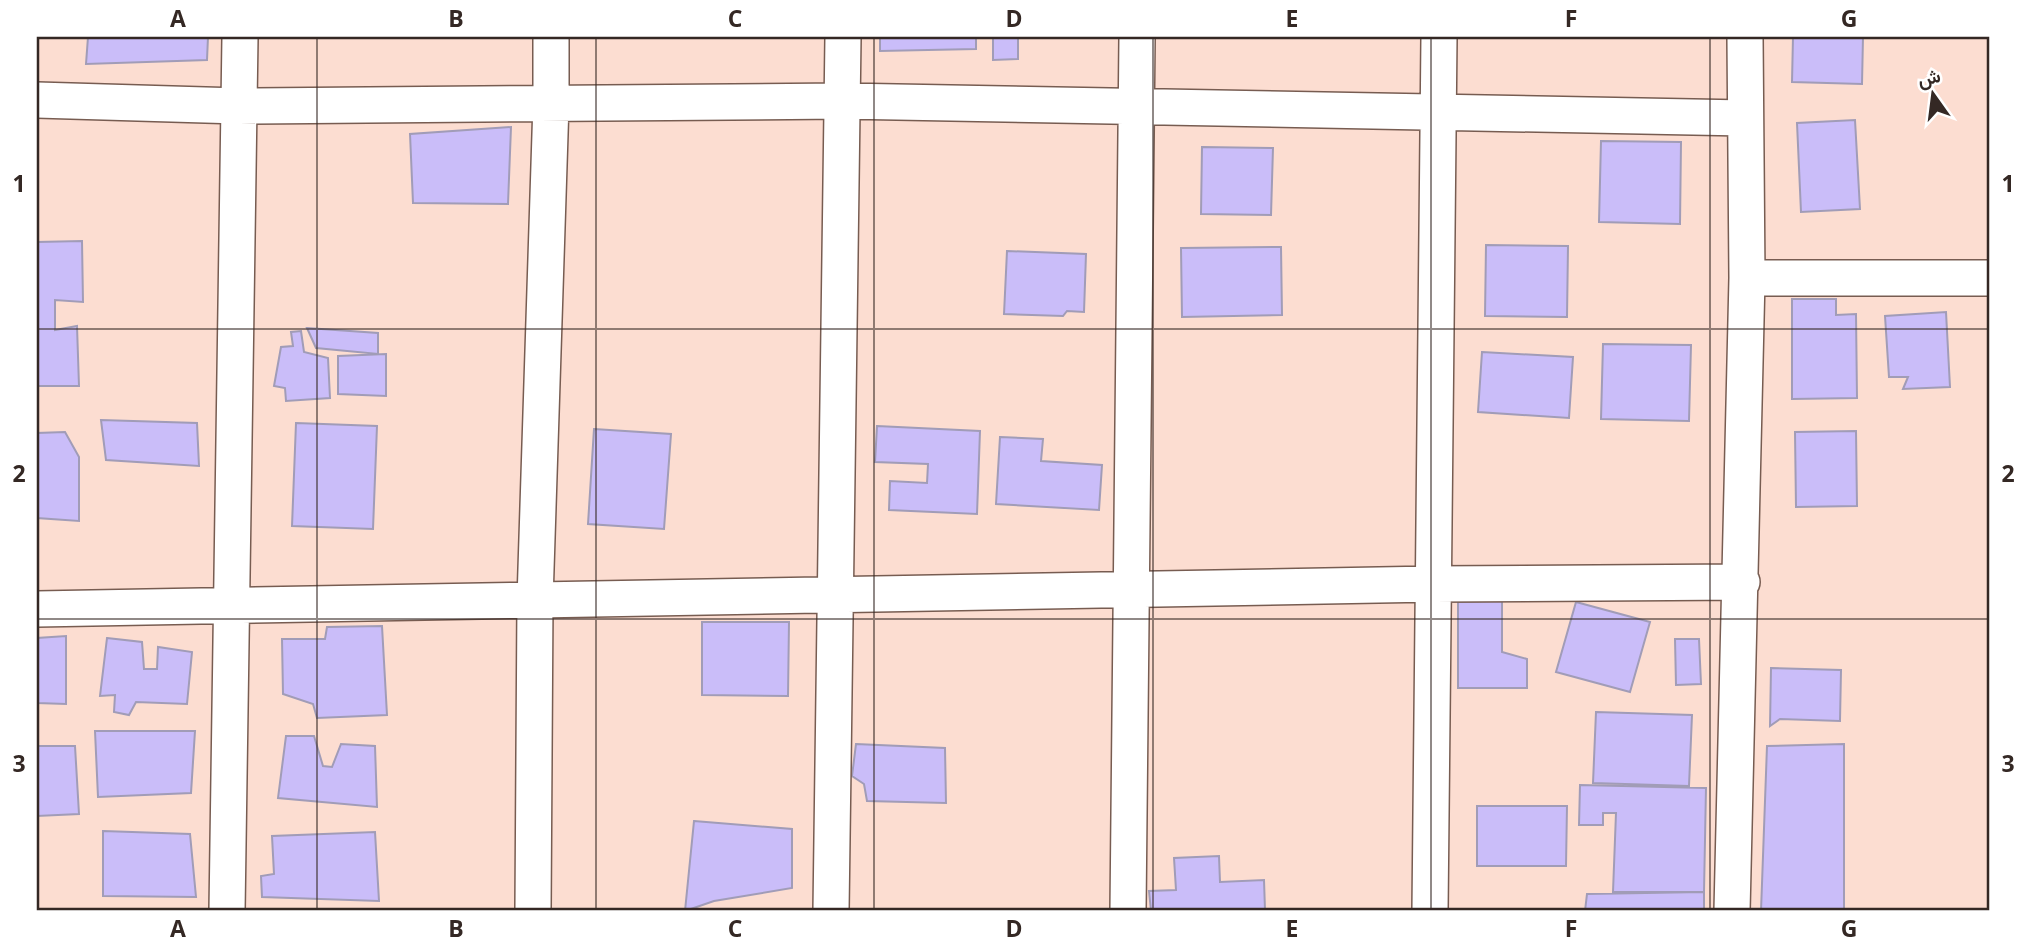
<svg xmlns="http://www.w3.org/2000/svg" width="2027" height="948" font-family="'Open Sans',Vazirmatn,sans-serif">
<style>
.building{fill:#cabdf9;stroke:#a19cb7;stroke-width:2}
.lines{fill:none;stroke-linecap:round;stroke-linejoin:round}
.minor-casing{stroke:#775c51;stroke-width:38}
.minor{stroke:#fff;stroke-width:35}
.grid{fill:none;stroke:#342824;stroke-width:2;stroke-opacity:0.55}
.neatline{fill:none;stroke:#342824;stroke-width:2.5}
.grid-label{font-size:23px;text-anchor:middle;font-weight:bold;fill:#342824}
</style>
<rect width="100%" height="100%" fill="#fcddd1"/>
<!-- building -->
<path class="building" d="M 88,37 L 208,37 L 207,60 L 86,64 Z
M 880,37 L 976,37 L 976,49 L 880,51 Z
M 993,37 L 1018,37 L 1018,59 L 993,60 Z
M 1793,37 L 1863,37 L 1862,84 L 1792,82 Z
M 1855,120 L 1860,209 L 1801,212 L 1797,123 Z
M 511,127 L 508,204 L 413,203 L 410,134 Z
M 1601,141 L 1681,142 L 1680,224 L 1599,222 Z
M 1202,147 L 1273,148 L 1271,215 L 1201,214 Z
M 82,241 L 83,302 L 55,300 L 55,330 L 77,326 L 79,386 L 37,386 L 37,242 Z
M 1486,245 L 1568,246 L 1567,317 L 1485,316 Z
M 1281,247 L 1282,315 L 1182,317 L 1181,248 Z
M 1007,251 L 1086,254 L 1084,312 L 1067,311 L 1063,316 L 1004,314 Z
M 1792,299 L 1836,299 L 1836,315 L 1856,314 L 1857,398 L 1792,399 Z
M 1946,312 L 1950,387 L 1903,389 L 1908,377 L 1889,377 L 1885,316 Z
M 307,328 L 378,333 L 378,354 L 316,348 Z
M 301,331 L 304,352 L 328,358 L 330,398 L 286,401 L 285,388 L 274,386 L 281,347 L 293,346 L 291,332 Z
M 1603,344 L 1691,345 L 1689,421 L 1601,419 Z
M 1482,352 L 1573,357 L 1569,418 L 1478,412 Z
M 386,354 L 386,396 L 338,394 L 338,356 Z
M 101,420 L 197,423 L 199,466 L 106,460 Z
M 296,423 L 377,426 L 373,529 L 292,526 Z
M 877,426 L 980,431 L 977,514 L 889,510 L 890,481 L 927,483 L 928,464 L 875,462 Z
M 594,429 L 671,434 L 664,529 L 588,524 Z
M 1856,431 L 1857,506 L 1796,507 L 1795,432 Z
M 65,432 L 79,457 L 79,521 L 37,518 L 37,433 Z
M 1000,437 L 1043,439 L 1041,461 L 1102,465 L 1099,510 L 996,504 Z
M 1502,601 L 1502,652 L 1527,659 L 1527,688 L 1458,688 L 1458,602 Z
M 1576,602 L 1650,622 L 1630,692 L 1556,672 Z
M 702,622 L 789,622 L 788,696 L 702,695 Z
M 382,626 L 387,715 L 317,718 L 313,704 L 283,694 L 282,639 L 325,639 L 327,627 Z
M 66,636 L 66,704 L 37,703 L 37,638 Z
M 107,638 L 142,642 L 144,669 L 157,669 L 158,647 L 192,652 L 187,704 L 136,702 L 129,715 L 114,712 L 115,695 L 100,696 Z
M 1675,639 L 1699,639 L 1701,684 L 1676,685 Z
M 1771,668 L 1841,670 L 1840,721 L 1780,719 L 1770,726 Z
M 1596,712 L 1692,715 L 1689,786 L 1593,783 Z
M 95,731 L 195,731 L 191,793 L 98,797 Z
M 286,736 L 314,736 L 323,766 L 332,767 L 341,744 L 375,746 L 377,807 L 278,798 Z
M 856,744 L 945,748 L 946,803 L 867,801 L 864,784 L 852,776 Z
M 1844,744 L 1844,911 L 1761,911 L 1767,746 Z
M 37,746 L 75,746 L 79,814 L 37,816 Z
M 1580,785 L 1706,788 L 1704,892 L 1613,892 L 1616,813 L 1603,813 L 1603,825 L 1579,825 Z
M 1477,806 L 1567,806 L 1566,866 L 1477,866 Z
M 694,821 L 792,829 L 792,888 L 714,901 L 685,911 Z
M 103,831 L 190,834 L 196,897 L 103,896 Z
M 375,832 L 379,901 L 262,897 L 261,876 L 274,874 L 272,836 Z
M 1219,856 L 1220,882 L 1264,880 L 1265,910 L 1151,911 L 1149,891 L 1176,890 L 1174,858 Z
M 1704,892 L 1704,911 L 1585,911 L 1587,894 Z"/>
<g class="lines">
<defs>
<path id="minor" d="M 37,100 L 239,106 L 843,101 L 1745,118
M 1747,278 L 1990,278
M 37,609 L 1433,584 L 1742,582
M 227,911 L 240,37
M 533,911 L 535,600 L 551,103 L 551,37
M 831,911 L 843,37
M 1128,911 L 1137,37
M 1430,911 L 1439,37
M 1732,911 L 1747,278 L 1745,37"/>
</defs>
<!-- minor casing -->
<use href="#minor" class="minor-casing"/>
<!-- minor -->
<use href="#minor" class="minor"/>
</g>
<!-- grid -->
<path class="grid" d="M 317,37 L 317,911M 596,37 L 596,911M 874,37 L 874,911M 1153,37 L 1153,911M 1431,37 L 1431,911M 1710,37 L 1710,911M 37,329 L 1990,329M 37,619 L 1990,619"/>
<!-- border -->
<rect width="2027" height="948" fill="none" stroke="#ffffff" stroke-width="77"/>
<!-- north arrow -->
<g transform="translate(1933 94) rotate(346)" stroke="#ffffff" stroke-width="5" paint-order="stroke">
<path d="M0-5L12 26L0 18L-12 26Z" fill="#342824"/>
<text y="-10" font-size="19" font-weight="bold" text-anchor="middle" fill="#342824">ش</text>
</g>
<rect x="38" y="38" width="1950" height="871" class="neatline"/>
<g class="grid-label">
<text x="178" y="27">A</text>
<text x="456" y="27">B</text>
<text x="735" y="27">C</text>
<text x="1014" y="27">D</text>
<text x="1292" y="27">E</text>
<text x="1571" y="27">F</text>
<text x="1849" y="27">G</text>
<text x="19" y="192">1</text>
<text x="2008" y="192">1</text>
<text x="19" y="482">2</text>
<text x="2008" y="482">2</text>
<text x="19" y="772">3</text>
<text x="2008" y="772">3</text>
<text x="178" y="937">A</text>
<text x="456" y="937">B</text>
<text x="735" y="937">C</text>
<text x="1014" y="937">D</text>
<text x="1292" y="937">E</text>
<text x="1571" y="937">F</text>
<text x="1849" y="937">G</text>
</g>
</svg>
